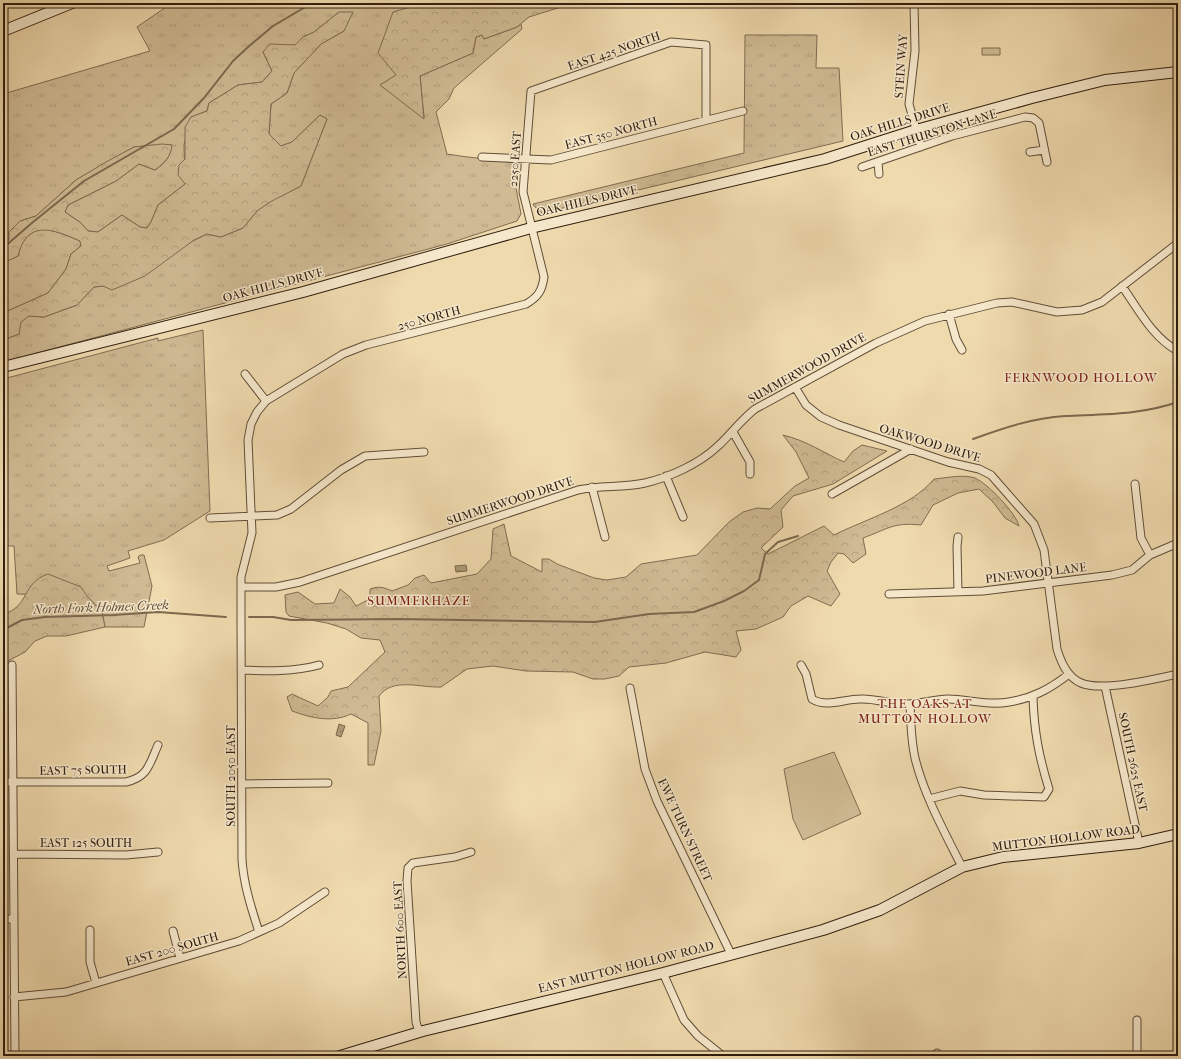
<svg xmlns="http://www.w3.org/2000/svg" width="1181" height="1059" font-family="'IM FELL French Canon',serif">
<style>
.grass{fill:url(#grass-tufts);stroke:#806c51}
.forest{fill:url(#forest-crowns);stroke:#806c51}
.green{fill:#cfba93;stroke:#806c51}
.water{fill:url(#water-ripples);stroke:#7c684e}
.lines{fill:none;stroke-linecap:round;stroke-linejoin:round}
.stream{stroke:#7c684e;stroke-width:2}
.street-casing{stroke:#604d37;stroke-width:9}
.secondary-casing{stroke:#301e0f;stroke-width:12}
.street{stroke:#f5e7ca;stroke-width:7}
.secondary{stroke:#f5e7ca;stroke-width:10}
.labels{text-anchor:middle;dominant-baseline:central;stroke-width:3;stroke-linejoin:round;paint-order:stroke}
.street-label{font-size:12px;fill:#301e0f;stroke:#f5e7ca}
.neighbourhood-label{font-size:13px;letter-spacing:1px;fill:#7a1f14;stroke:#f5e7ca}
.water-label{font-size:13px;font-style:italic;fill:#5c4934;stroke:#f5e7ca}
</style>
<defs>
<pattern id="grass-tufts" width="24" height="20" patternUnits="userSpaceOnUse"><rect width="24" height="20" fill="#cfba93"/><path d="M3 7l-1-3M5 7V3M7 7l1-3M15 17l-1-3M17 17v-4M19 17l1-3" fill="none" stroke="#b29f7e"/></pattern>
<pattern id="forest-crowns" width="20" height="18" patternUnits="userSpaceOnUse"><rect width="20" height="18" fill="#cfba93"/><path d="M2 6a3 3 0 1 1 6 0M12 15a3 3 0 1 1 6 0" fill="none" stroke="#b29f7e"/></pattern>
<pattern id="water-ripples" width="26" height="14" patternUnits="userSpaceOnUse"><rect width="26" height="14" fill="#ae9a78"/><path d="M2 4q2-2 4 0t4 0M15 11q2-2 4 0t4 0" fill="none" stroke="#8e7d61"/></pattern>
</defs>
<rect width="100%" height="100%" fill="#efdaae"/>
<filter id="stains"><feTurbulence type="fractalNoise" baseFrequency=".005" numOctaves="4"/><feColorMatrix values="0 0 0 0 .2 0 0 0 0 .09 0 0 0 0 .02 0 0 0 .5 -.17"/></filter>
<radialGradient id="worn" r=".72"><stop offset=".6" stop-color="#630" stop-opacity="0"/><stop offset="1" stop-color="#630" stop-opacity=".3"/></radialGradient>
<!-- grass -->
<path class="grass" d="M 172,3 L 424,3 L 414,7 L 397,75 L 380,85 L 424,118 L 420,76 L 473,53 L 476,37 L 482,35 L 484,39 L 517,27 L 521,24 L 522,29 L 454,88 L 449,99 L 436,112 L 447,154 C 470,158 492,159 515,163 L 518,168 L 516,188 L 521,214 L 517,221 L 447,244 L 3,362 L 3,340 L 19,334 L 20,321 L 29,316 L 44,317 L 77,305 L 94,287 L 103,286 L 207,234 L 221,237 L 243,228 L 257,211 L 270,201 L 301,186 L 327,119 L 320,115 L 292,142 L 281,146 L 269,134 L 271,104 L 287,93 L 294,73 L 321,44 L 344,31 L 339,12 L 314,32 L 303,37 L 295,45 L 263,52 L 272,71 L 262,82 L 238,85 L 209,103 L 207,111 L 191,117 L 184,145 L 185,184 L 158,205 L 151,222 L 147,228 L 140,227 L 122,215 L 98,232 L 88,231 L 81,223 L 65,212 L 68,205 L 116,181 L 139,164 L 155,170 C 164,164 172,156 171,145 L 134,147 L 76,180 L 36,216 L 20,221 L 3,249 L 3,94 L 150,51 L 137,27 Z
M 745,35 L 817,35 L 816,68 L 839,68 L 843,141 L 542,213 L 534,206 L 533,204 L 744,153 Z
M 40,229 C 53,229 68,236 80,241 L 81,246 L 71,254 L 66,269 L 48,293 L 3,313 L 3,263 L 18,256 C 21,241 27,234 40,229 Z
M 203,330 L 210,511 L 164,540 L 128,551 L 130,558 L 107,566 L 109,571 L 140,563 L 138,557 L 140,555 L 144,555 L 152,586 L 144,627 L 105,627 L 102,612 L 87,596 L 17,594 L 14,546 L 3,546 L 3,379 L 158,338 L 158,341 Z"/>
<!-- forest -->
<path class="forest" d="M 424,3 L 574,3 L 529,17 L 517,27 L 484,39 L 482,35 L 476,37 L 473,53 L 420,76 L 424,119 L 380,85 L 396,75 L 378,53 L 393,12 Z
M 339,12 L 353,12 L 344,31 L 321,44 L 294,73 L 287,93 L 271,104 L 269,134 L 281,146 L 292,142 L 320,115 L 327,119 L 301,186 L 270,202 L 257,211 L 243,228 L 221,237 L 207,234 L 194,240 L 145,276 L 112,290 L 103,286 L 94,287 L 77,305 L 44,317 L 29,316 L 21,322 L 19,334 L 3,340 L 3,313 L 48,293 L 66,269 L 71,254 L 81,246 L 80,241 C 53,229 27,219 18,256 L 3,263 L 3,249 L 9,239 L 9,232 L 20,221 L 36,216 L 76,180 L 106,162 L 134,147 L 162,144 L 172,145 C 171,157 164,163 155,170 L 139,164 L 116,181 L 68,205 L 65,212 L 81,223 L 88,231 L 98,232 L 122,215 L 140,227 L 147,228 L 151,222 L 158,205 L 185,184 L 178,175 L 179,165 L 185,159 L 185,127 L 191,117 L 207,111 L 209,103 L 238,85 L 262,82 L 272,71 L 263,52 L 270,44 L 295,45 L 303,37 L 314,32 Z
M 783,435 C 805,440 824,453 844,462 L 853,451 L 862,445 L 887,451 L 833,484 L 793,496 L 781,510 L 783,527 L 761,548 L 768,554 L 824,526 L 834,535 C 866,519 912,506 934,479 C 946,478 963,474 975,478 C 988,484 1016,513 1019,526 L 1005,518 L 993,502 L 979,489 L 958,493 L 933,505 L 921,525 C 893,522 888,529 863,538 L 866,554 L 853,563 L 844,554 L 838,553 L 831,562 L 827,571 L 840,594 L 831,606 L 808,596 L 791,606 L 783,617 L 756,629 L 736,631 L 741,650 L 736,657 L 705,652 L 666,663 L 629,667 L 619,676 L 605,679 L 593,679 L 573,672 L 526,671 L 493,666 L 467,669 L 441,687 C 421,688 393,677 379,696 L 381,731 L 374,765 L 368,765 L 368,723 L 351,714 C 332,723 311,718 292,711 L 287,697 L 292,694 L 318,706 L 328,697 L 331,691 L 348,687 L 385,652 L 380,640 L 361,638 L 346,629 L 327,623 L 289,616 L 286,612 L 285,595 L 298,592 L 315,604 L 334,603 L 340,589 L 350,597 L 356,606 L 370,599 L 370,589 C 379,586 383,587 392,591 L 408,585 L 415,578 L 424,575 L 431,583 L 477,574 L 491,559 L 493,529 L 504,524 L 511,556 L 542,572 L 542,559 L 549,559 L 557,564 L 594,578 L 607,580 L 626,577 L 641,564 L 697,555 L 729,522 L 743,512 L 757,508 L 770,509 L 795,486 L 809,478 L 796,452 Z
M 48,574 L 81,587 L 87,596 L 102,612 L 105,627 L 66,636 L 47,636 L 35,641 L 25,652 L 6,662 L 4,675 L 5,738 L 3,741 L 3,614 C 30,607 21,583 48,574 Z"/>
<!-- green -->
<path class="green" d="M 982,48 L 1000,48 L 1000,55 L 982,55 Z
M 834,752 L 861,814 L 803,840 L 793,819 L 784,769 Z"/>
<!-- water -->
<path class="water" d="M 466,565 L 467,571 L 456,572 L 455,566 Z
M 339,724 L 345,726 L 341,737 L 336,735 Z"/>
<g class="lines">
<!-- stream -->
<path class="stream" d="M 3,248 L 33,222 L 84,181 L 174,129 L 204,98 L 233,61 L 248,47 L 273,26 L 312,3
M 973,439 C 1003,428 1033,418 1065,416 C 1105,414 1140,415 1178,402
M 949,450 L 953,448
M 249,617 L 273,617 L 291,620 L 399,619 L 595,622 L 649,614 L 694,612 L 724,601 L 744,591 L 759,580 L 765,554 L 778,542 L 798,536
M 3,630 L 22,620 L 45,617 L 114,615 L 158,612 L 226,617"/>
<defs>
<path id="street" d="M 914,3 L 915,51 L 909,104 L 921,147
M 1030,152 L 1044,150
M 482,157 L 551,160 L 743,111
M 878,162 L 879,174
M 862,167 L 952,136 L 1025,117 L 1033,118 L 1039,123 L 1047,162
M 1122,286 C 1138,309 1153,338 1178,351
M 949,314 L 956,339 L 962,350
M 245,374 L 266,401
M 795,387 L 806,405 L 821,417 L 839,425 L 948,462 L 979,469 L 991,475 L 1034,524 L 1044,550 L 1057,649 C 1061,662 1067,677 1081,683 C 1102,692 1155,679 1178,674
M 733,432 L 750,462 L 750,474
M 666,476 L 683,517
M 1135,484 L 1141,538 L 1150,555
M 592,487 L 605,537
M 832,494 L 911,449
M 210,518 L 277,515 L 291,509 L 341,470 L 365,456 L 424,452
M 241,587 L 276,587 L 300,582 L 578,490 C 600,485 623,488 645,483 C 670,477 699,464 718,446 C 731,434 741,420 755,409 L 876,343 L 925,321 L 997,303 L 1012,302 L 1057,312 L 1082,310 L 1102,302 L 1178,243
M 958,592 L 957,546 L 958,537
M 889,594 L 983,591 L 1112,575 L 1132,570 L 1150,555 L 1178,543
M 12,665 L 15,1056
M 801,665 L 806,674 L 812,699 C 826,708 844,699 860,699 C 876,698 892,705 908,704 C 922,704 934,699 948,699 C 968,699 988,706 1009,702 C 1033,698 1050,689 1069,674
M 241,670 C 267,671 294,672 319,665
M 1105,686 L 1139,843
M 630,688 L 645,769 L 657,801 L 731,954
M 910,704 C 911,724 911,744 916,762 C 926,799 945,833 962,867
M 3,782 L 126,782 C 148,777 149,765 158,745
M 242,784 L 328,783
M 929,799 L 960,791 L 984,795 L 1044,797 L 1049,789 C 1039,757 1034,731 1033,697
M 15,854 L 126,855 L 158,852
M 3,919 L 14,919
M 90,930 L 90,962 L 96,983
M 173,931 L 180,958
M 259,932 C 251,907 244,886 242,860 L 241,617 L 241,577 L 252,533 L 248,440 L 251,424 L 257,412 L 266,401 L 343,354 L 366,345 L 526,304 C 538,297 542,291 544,277 L 523,192 L 531,91 L 671,42 L 706,45 L 706,120
M 663,973 L 684,1020 L 698,1036 L 723,1056
M 14,997 L 66,992 L 239,941 L 279,923 L 325,892
M 1137,1020 L 1137,1056
M 419,1032 L 416,1022 L 407,881 L 408,868 L 413,863 L 455,857 L 471,852
M 937,1053 L 937,1056"/>
<path id="secondary" d="M 3,31 L 72,3
M 3,367 L 303,292 L 531,228 L 825,159 L 916,130 L 1032,98 L 1105,80 L 1178,72
M 340,1056 L 423,1031 L 663,973 L 823,930 L 880,910 L 962,867 L 1003,857 L 1139,843 L 1178,834"/>
</defs>
<!-- street casing -->
<use href="#street" class="street-casing"/>
<!-- secondary casing -->
<use href="#secondary" class="secondary-casing"/>
<!-- street -->
<use href="#street" class="street"/>
<!-- secondary -->
<use href="#secondary" class="secondary"/>
</g>
<g class="labels">
<!-- street labels -->
<g class="street-label">
<text transform="translate(614 51) rotate(-19)">EAST 425 NORTH</text>
<text transform="translate(901 66) rotate(-86)">STEIN WAY</text>
<text transform="translate(900 122) rotate(-17)">OAK HILLS DRIVE</text>
<text transform="translate(611 133) rotate(-15)">EAST 350 NORTH</text>
<text transform="translate(932 133) rotate(-17)">EAST THURSTON LANE</text>
<text transform="translate(515 159) rotate(-86)">2250 EAST</text>
<text transform="translate(587 201) rotate(-13)">OAK HILLS DRIVE</text>
<text transform="translate(273 285) rotate(-15)">OAK HILLS DRIVE</text>
<text transform="translate(429 318) rotate(-15)">250 NORTH</text>
<text transform="translate(807 368) rotate(-29)">SUMMERWOOD DRIVE</text>
<text transform="translate(930 443) rotate(17)">OAKWOOD DRIVE</text>
<text transform="translate(510 501) rotate(-18)">SUMMERWOOD DRIVE</text>
<text transform="translate(1036 573) rotate(-7)">PINEWOOD LANE</text>
<text transform="translate(1133 762) rotate(78)">SOUTH 2625 EAST</text>
<text transform="translate(83 770) rotate(-1)">EAST 75 SOUTH</text>
<text transform="translate(231 776) rotate(-90)">SOUTH 2050 EAST</text>
<text transform="translate(685 830) rotate(65)">EWE TURN STREET</text>
<text transform="translate(1066 838) rotate(-7)">MUTTON HOLLOW ROAD</text>
<text x="86" y="843">EAST 125 SOUTH</text>
<text transform="translate(400 930) rotate(-93)">NORTH 600 EAST</text>
<text transform="translate(172 949) rotate(-16)">EAST 200 SOUTH</text>
<text transform="translate(626 967) rotate(-14)">EAST MUTTON HOLLOW ROAD</text>
</g>
<!-- neighbourhood labels -->
<g class="neighbourhood-label">
<text x="1081" y="377">FERNWOOD HOLLOW</text>
<text x="419" y="600">SUMMERHAZE</text>
<text x="925" y="703">THE OAKS AT<tspan x="925" dy="15">MUTTON HOLLOW</tspan></text>
</g>
<!-- water labels -->
<g class="water-label">
<text transform="translate(101 607) rotate(-2)">North Fork Holmes Creek</text>
</g>
</g>
<!-- margin -->
<rect width="1181" height="1059" fill="none" stroke="#efdaae" stroke-width="16"/>
<rect x="4" y="4" width="1173" height="1051" fill="none" stroke="#301e0f" stroke-width="2"/>
<rect x="8" y="8" width="1165" height="1043" fill="none" stroke="#301e0f"/>
<rect width="100%" height="100%" filter="url(#stains)"/>
<rect width="100%" height="100%" fill="url(#worn)"/>
</svg>
